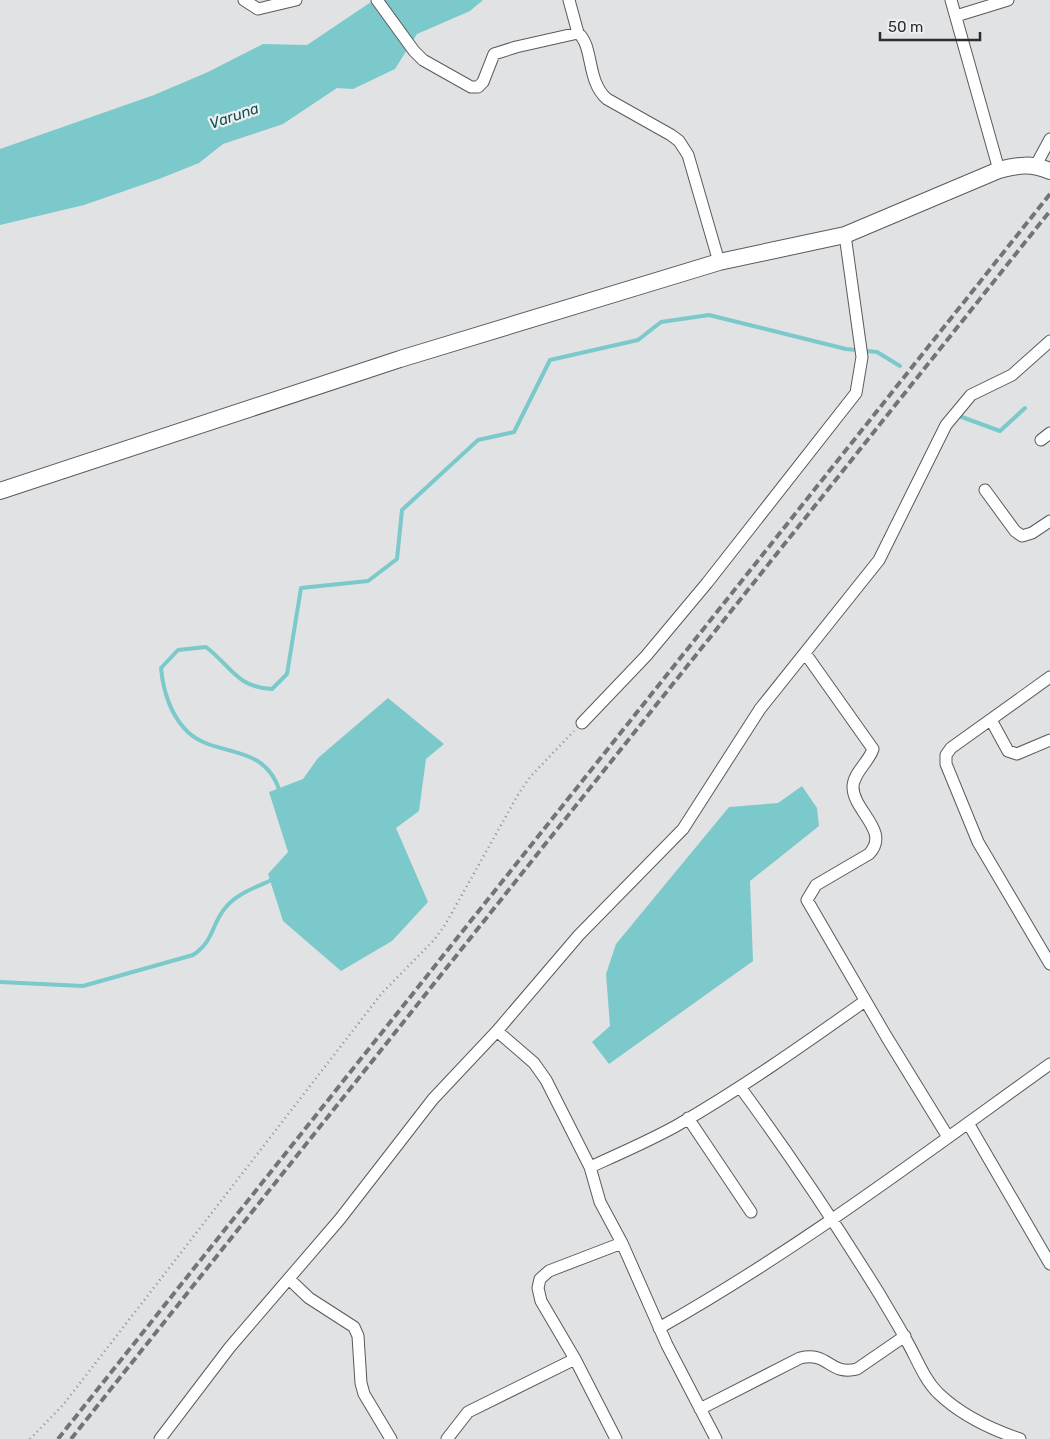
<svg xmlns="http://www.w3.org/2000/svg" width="1050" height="1439" font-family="Rubik,sans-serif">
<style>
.water{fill:#7cc9cb}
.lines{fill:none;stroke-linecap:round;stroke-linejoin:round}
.stream{stroke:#7cc9cb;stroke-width:4}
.street-casing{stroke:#595a5c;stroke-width:13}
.secondary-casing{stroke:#595a5c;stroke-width:18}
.path{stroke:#8c8e8f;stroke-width:2.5;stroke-dasharray:1 4;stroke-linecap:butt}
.street{stroke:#fff;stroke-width:11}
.secondary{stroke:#fff;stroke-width:16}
.rail{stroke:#737475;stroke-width:4;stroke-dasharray:8 4;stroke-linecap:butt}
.labels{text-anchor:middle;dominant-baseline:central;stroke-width:4.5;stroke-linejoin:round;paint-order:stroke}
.water-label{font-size:15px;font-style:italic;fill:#0d5355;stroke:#edeff1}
</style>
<rect width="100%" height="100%" fill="#e0e2e4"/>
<!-- water -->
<path class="water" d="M 374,0 L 483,0 L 470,11 L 417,34 L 395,69 L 353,89 L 337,88 L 283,124 L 223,144 L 199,163 L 159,179 L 84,205 L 0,225 L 0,149 L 154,95 L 208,72 L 263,44 L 307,45 Z
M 388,698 L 444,744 L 426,759 L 419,811 L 396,828 L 428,902 L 392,941 L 341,971 L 283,921 L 268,874 L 288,852 L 269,792 L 303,779 L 318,758 Z
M 802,786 L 817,808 L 819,826 L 750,881 L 753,961 L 609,1064 L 592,1042 L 610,1026 L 606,974 L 616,944 L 729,807 L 778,803 Z"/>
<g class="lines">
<!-- stream -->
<path class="stream" d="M 959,416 L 1000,431 L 1025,408
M 280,792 C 264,739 211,760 184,728 C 170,712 163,689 161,668 L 178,650 L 206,647 C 232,667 236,687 272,689 L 287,674 L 301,588 L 368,581 L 397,559 L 402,510 L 478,440 L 514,432 L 550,360 L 638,340 L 661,322 L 709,315 L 846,349 L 877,352 L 900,366
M 0,982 L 83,986 L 193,955 C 215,940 211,924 226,907 C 237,893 259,886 274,879"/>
<defs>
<path id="street" d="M 244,0 L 258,9 L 296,0
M 377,0 L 414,51 L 423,60 L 471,87 L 478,87 L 483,82 L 494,54 L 516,47 L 578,33 C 594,46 586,81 607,99 L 671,135 L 679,141 L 688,155 L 719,262
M 569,0 L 578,33
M 951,0 L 999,170
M 956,16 L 1008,0
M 1036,165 L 1050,139
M 1041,440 L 1050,433
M 985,490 L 1015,531 L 1022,536 L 1032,533 L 1050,521
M 805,653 L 873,749 C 869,762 853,773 853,787 C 853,811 891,831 869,854 L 816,885 L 807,900 L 886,1036 L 948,1137
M 1050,677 L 951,748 L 946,755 L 946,764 L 978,842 L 1050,964
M 991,720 L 1008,751 L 1017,754 L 1050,740
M 582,723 L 646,656 L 707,583 L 856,393 L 862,357 L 845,235
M 497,1031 L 534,1063 L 546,1080 L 590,1167 L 600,1202 L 622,1243 L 667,1345 L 716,1439
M 740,1087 C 790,1155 836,1224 880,1295 C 888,1309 897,1323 905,1338 C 916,1356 923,1378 938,1393 C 961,1415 990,1429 1020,1439
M 688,1118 L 751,1212
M 968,1123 L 1050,1264
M 590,1167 C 619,1154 649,1141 676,1126 C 742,1088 803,1045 865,1001
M 289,1279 L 309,1298 L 354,1327 L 358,1336 L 361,1383 L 364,1394 L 391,1439
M 659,1328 C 796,1251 923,1155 1050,1064
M 700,1409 L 800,1358 C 829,1351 829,1376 857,1369 L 905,1336
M 160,1439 L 230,1347 L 340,1219 L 433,1099 L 497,1031 L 579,935 L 683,829 L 760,709 L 879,560 L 946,425 L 971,395 L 1012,375 L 1050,341
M 447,1439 L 468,1412 L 575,1359
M 616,1439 L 575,1359 L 541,1301 L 538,1288 L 540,1279 L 549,1271 L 622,1243"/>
<path id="secondary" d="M 0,491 L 400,359 L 719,262 L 845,235 L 999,170 C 1019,165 1031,163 1050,171"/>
</defs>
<!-- street casing -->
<use href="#street" class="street-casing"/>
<!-- secondary casing -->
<use href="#secondary" class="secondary-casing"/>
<!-- path -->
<path class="path" d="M 30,1439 L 63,1405 L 382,993 L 434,940 L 445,925 L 519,793 L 531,776 L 574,731"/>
<!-- street -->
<use href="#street" class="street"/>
<!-- secondary -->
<use href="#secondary" class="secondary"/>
<!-- rail -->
<path class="rail" d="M 58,1439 L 1050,194
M 71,1439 L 1050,211"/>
</g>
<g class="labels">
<!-- water labels -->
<g class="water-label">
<text transform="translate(234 116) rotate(-19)">Varuna</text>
</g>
</g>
<!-- scale -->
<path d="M880 32v8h100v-8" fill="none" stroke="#2c2d2e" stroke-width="2.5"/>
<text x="888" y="32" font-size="15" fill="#2c2d2e" stroke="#edeff1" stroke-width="4" paint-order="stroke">50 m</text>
</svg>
